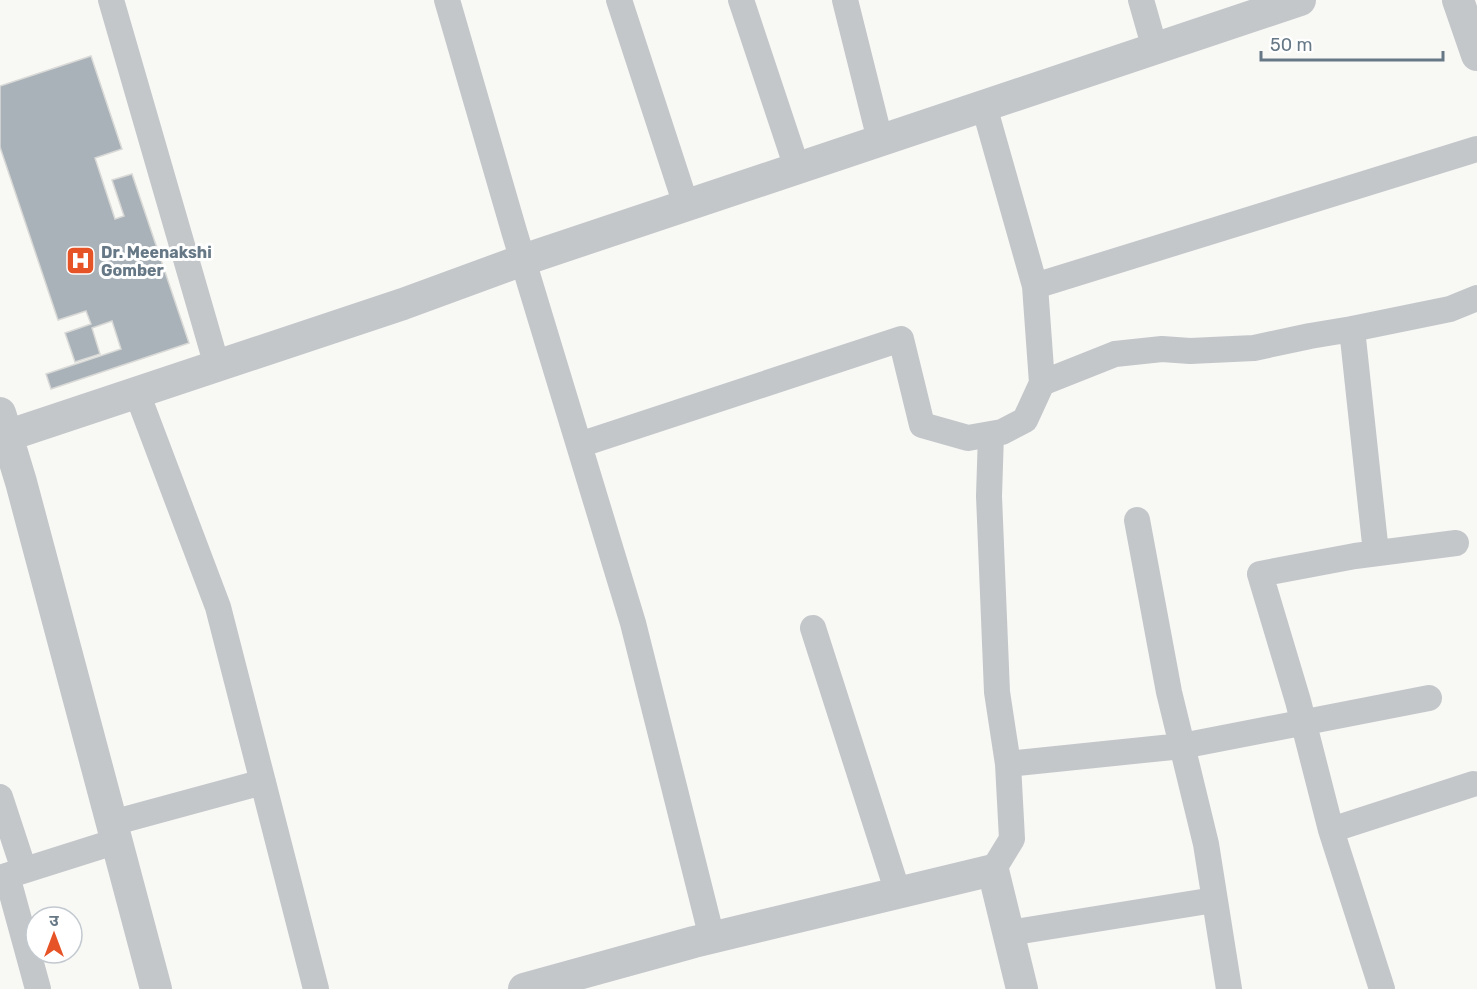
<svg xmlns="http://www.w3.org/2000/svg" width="1477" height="989" font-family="Rubik,'Noto Sans Devanagari',sans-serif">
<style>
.building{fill:#a9b2b8;stroke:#d9d9d7;stroke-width:1.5}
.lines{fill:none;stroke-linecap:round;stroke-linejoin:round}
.minor{stroke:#c3c7ca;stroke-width:26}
.tertiary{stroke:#c3c7ca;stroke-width:32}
.labels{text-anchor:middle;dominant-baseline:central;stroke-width:6;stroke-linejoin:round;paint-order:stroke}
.poi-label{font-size:16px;font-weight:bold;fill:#667886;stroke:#fff;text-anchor:start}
</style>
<rect width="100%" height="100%" fill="#f8f8f5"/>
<!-- building -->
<path class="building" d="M 91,56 L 122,149 L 95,158 L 115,219 L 124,216 L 112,180 L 132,174 L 189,343 L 51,389 L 46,374 L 121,349 L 112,321 L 92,328 L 100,354 L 75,362 L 65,333 L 91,324 L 86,311 L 58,320 L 0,147 L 0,86 Z"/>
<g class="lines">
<!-- minor -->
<path class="minor" d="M 111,0 L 217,366
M 447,0 L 514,231 L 633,623 L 712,938
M 619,0 L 686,205
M 741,0 L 797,168
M 845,0 L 880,140
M 1141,0 L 1155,49
M 984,106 L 1035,286
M 1477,149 L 1035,286 L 1042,383 L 1115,354 L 1162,349 L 1190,351 L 1254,348 L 1310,336 L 1352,329 L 1450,309 L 1477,298
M 1352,329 L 1376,553
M 137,393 L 218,607 L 316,989
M 991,434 L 989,496 L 997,692 L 1008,764
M 579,445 L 901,339 L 922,425 L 968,438 L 1002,432 L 1025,420 L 1042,383
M 1137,520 L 1169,692 L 1206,844 L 1229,989
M 813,628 L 898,893
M 0,797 L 24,870
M 112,823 L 263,782
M 1331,830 L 1473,784
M 993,870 L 1012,839 L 1008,764 L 1182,746 L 1429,698
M 7,876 L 38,989
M 0,878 L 117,841
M 1009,933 L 1214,900
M 1382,989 L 1331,830 L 1298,701 L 1260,574 L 1355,556 L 1456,543"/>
<!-- tertiary -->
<path class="tertiary" d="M 1458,0 L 1477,55
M 0,413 L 21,482 L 156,989
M 0,438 L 403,304 L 523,260 L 1300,0
M 524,989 L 694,942 L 993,870 L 1022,989"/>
</g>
<!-- icons -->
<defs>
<symbol id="hospital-square" viewBox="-11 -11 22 22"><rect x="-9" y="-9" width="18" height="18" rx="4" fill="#e65326" stroke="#fff"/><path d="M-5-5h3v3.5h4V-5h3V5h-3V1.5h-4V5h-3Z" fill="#fff"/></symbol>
</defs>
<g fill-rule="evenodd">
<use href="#hospital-square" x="64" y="244" width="33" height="33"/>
</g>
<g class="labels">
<!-- poi labels -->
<g class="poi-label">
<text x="101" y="252">Dr. Meenakshi<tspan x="101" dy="18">Gomber</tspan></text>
</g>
</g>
<!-- north arrow -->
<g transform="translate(54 935)"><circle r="28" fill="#ffffff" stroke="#c2c9cf" stroke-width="1.5"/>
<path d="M0-4.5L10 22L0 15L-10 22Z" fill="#e65326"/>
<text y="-9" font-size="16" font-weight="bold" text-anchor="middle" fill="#667886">उ</text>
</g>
<!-- scale -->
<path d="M1261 51v9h182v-9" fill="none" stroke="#667886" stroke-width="3"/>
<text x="1270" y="51" font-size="18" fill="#667886" stroke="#ffffff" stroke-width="4.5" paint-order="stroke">50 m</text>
</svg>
